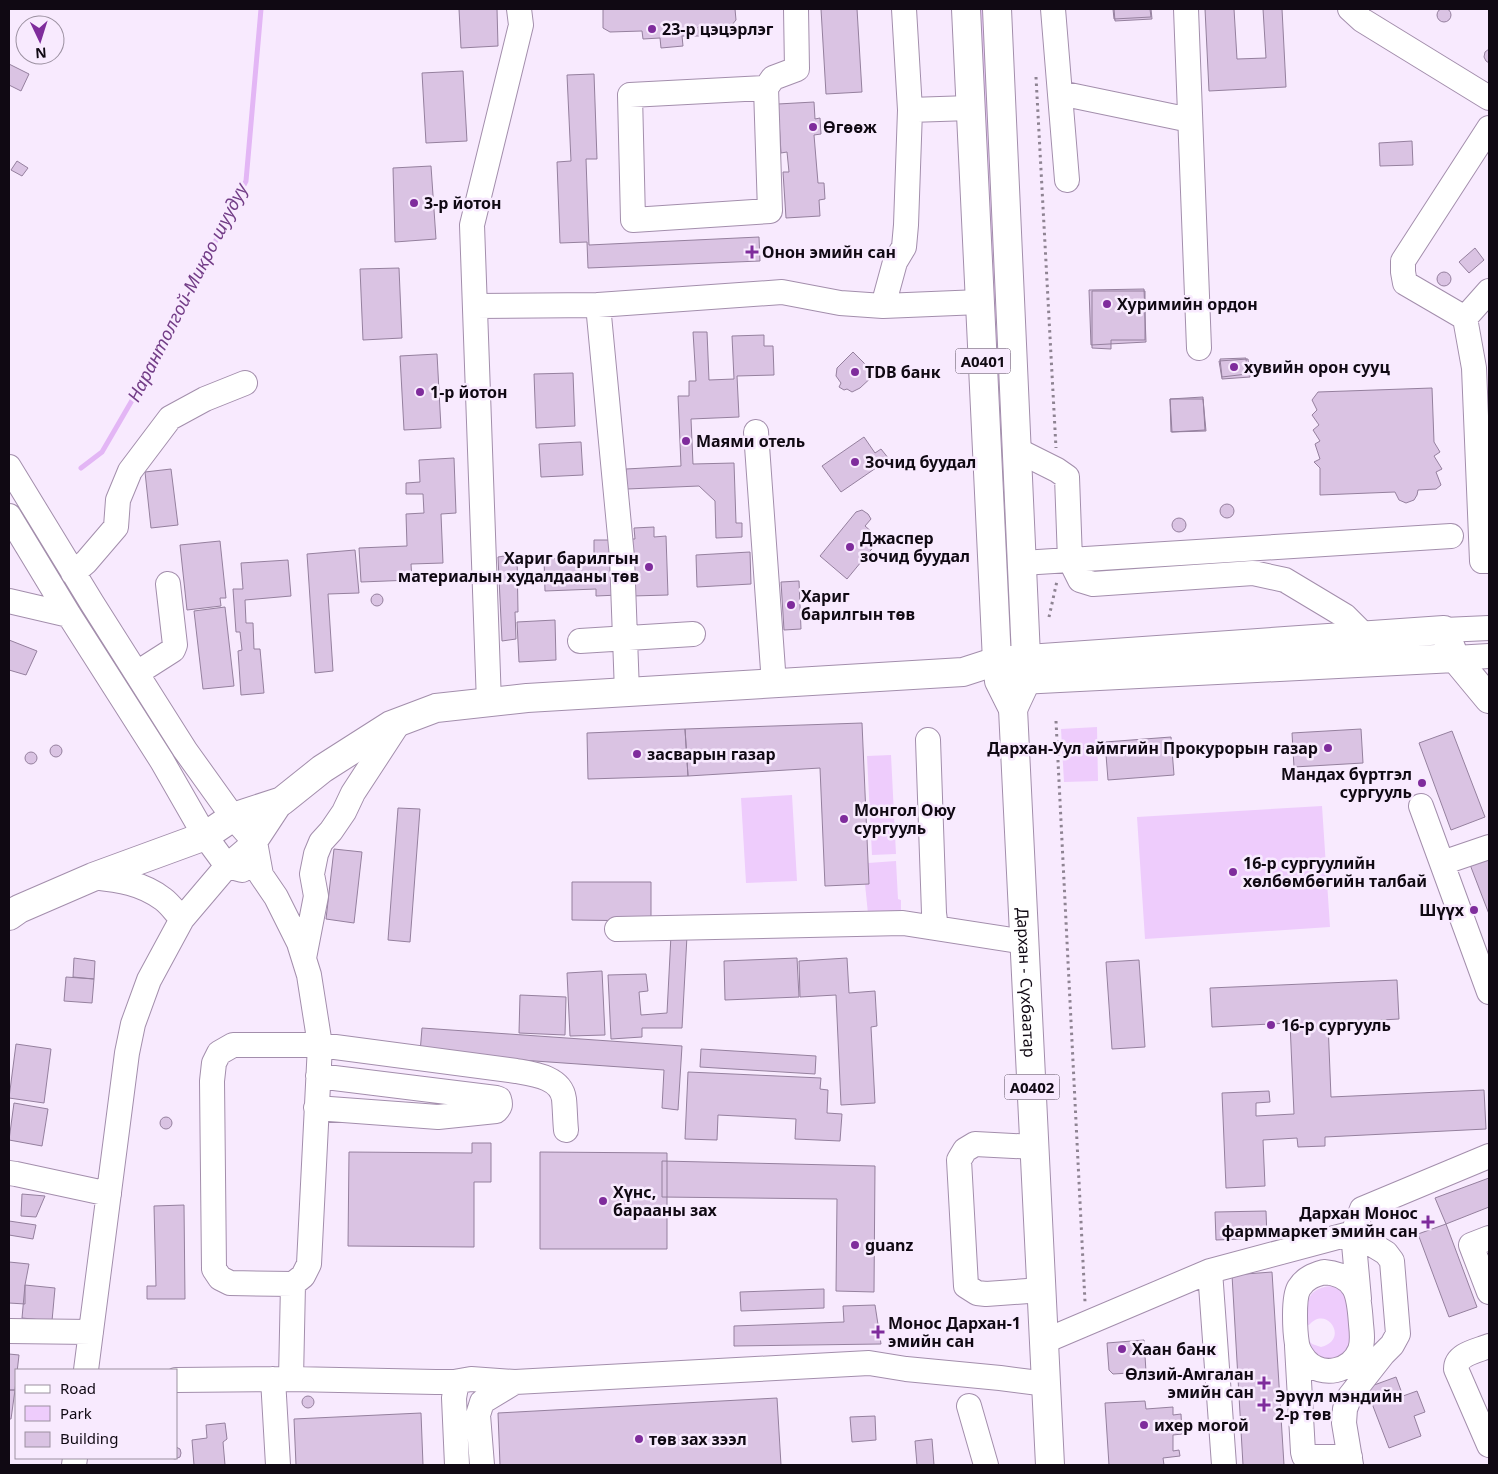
<svg xmlns="http://www.w3.org/2000/svg" width="1498" height="1474" font-family="'Noto Sans',sans-serif">
<style>
.green{fill:#eeccfc}
.lines{fill:none;stroke-linecap:round;stroke-linejoin:round}
.stream{stroke:#e3b6f5;stroke-width:5}
.building{fill:#dac3e3;stroke:#95809e}
.minor-casing{stroke:#a38eac;stroke-width:26}
.major-casing{stroke:#a38eac;stroke-width:30}
.highway-casing{stroke:#a38eac;stroke-width:30}
.path{stroke:#8e8392;stroke-width:3;stroke-dasharray:2.5 4;stroke-linecap:butt}
.minor{stroke:#fff;stroke-width:24}
.major{stroke:#fff;stroke-width:28}
.highway{stroke:#fff;stroke-width:28}
.poi-dot{fill:#7f2c9c;stroke:#f8eafe;stroke-width:2}
.labels{text-anchor:middle;dominant-baseline:central;stroke-width:5;stroke-linejoin:round;paint-order:stroke}
.shield{fill:#f8eafe;stroke:#564c5a;stroke-width:1}
.shield-label{font-size:15px;font-weight:bold;fill:#100913}
.poi-label{font-size:16px;font-weight:bold;fill:#100913;stroke:#f8eafe;text-anchor:start}
.street-label{font-size:16px;fill:#100913;stroke:#f8eafe}
.water-label{font-size:18px;font-style:italic;fill:#733d87;stroke:#f8eafe}
</style>
<rect width="100%" height="100%" fill="#f8eafe"/>
<!-- green -->
<path class="green" d="M 975,9 L 987,9 L 1015,612 L 1004,611 Z
M 1097,727 L 1098,781 L 1064,782 L 1061,729 Z
M 891,755 L 896,854 L 872,855 L 867,756 Z
M 792,795 L 797,881 L 746,883 L 741,798 Z
M 1322,806 L 1330,927 L 1145,939 L 1137,817 Z
M 896,861 L 898,899 L 901,900 L 901,914 L 868,914 L 865,884 L 869,884 L 868,863 Z
M 1330,1286 C 1338,1288 1343,1291 1349,1298 L 1352,1344 L 1339,1362 L 1311,1356 L 1307,1338 L 1312,1344 L 1321,1347 C 1350,1340 1327,1304 1309,1325 L 1306,1325 C 1307,1304 1305,1289 1330,1286 Z"/>
<g class="lines">
<!-- stream -->
<path class="stream" d="M 81,468 L 102,452 L 152,366 L 246,181 L 261,9"/>
</g>
<!-- building -->
<path class="building" d="M1437 15a7 7 0 1 1 14 0a7 7 0 1 1-14 0Z
M 459,9 L 497,9 L 498,46 L 461,48 Z
M 603,9 L 735,9 L 736,20 L 731,26 L 698,27 L 699,36 L 682,36 L 683,46 L 661,48 L 660,38 L 643,39 L 642,31 L 610,32 L 603,28 Z
M 821,9 L 857,9 L 862,92 L 826,94 Z
M 1113,9 L 1150,9 L 1151,17 L 1114,19 Z
M 1114,9 L 1151,9 L 1152,19 L 1115,21 Z
M 1205,9 L 1234,9 L 1237,59 L 1266,58 L 1263,9 L 1282,9 L 1286,87 L 1209,91 Z
M 1489,49 L 1489,63 L 1486,61 L 1484,57 L 1485,52 Z
M 9,64 L 29,74 L 21,91 L 9,85 Z
M 463,71 L 467,141 L 426,143 L 422,73 Z
M 594,74 L 597,159 L 586,159 L 589,245 L 759,237 L 760,261 L 588,268 L 587,242 L 560,243 L 557,162 L 571,161 L 567,75 Z
M 814,102 L 815,119 L 820,118 L 821,134 L 814,135 L 818,183 L 824,183 L 825,199 L 819,200 L 820,216 L 786,218 L 783,172 L 789,172 L 787,152 L 781,153 L 778,104 Z
M 1412,141 L 1413,165 L 1380,166 L 1379,143 Z
M 17,161 L 28,168 L 22,176 L 11,170 Z
M 431,166 L 436,239 L 395,242 L 393,168 Z
M 1475,248 L 1484,260 L 1469,273 L 1459,262 Z
M 399,268 L 402,338 L 363,340 L 360,269 Z
M1437 279a7 7 0 1 1 14 0a7 7 0 1 1-14 0Z
M 1144,289 L 1146,342 L 1091,345 L 1089,290 Z
M 1092,291 L 1145,291 L 1145,340 L 1111,340 L 1111,349 L 1092,348 Z
M 693,332 L 707,332 L 709,380 L 734,379 L 732,336 L 764,335 L 764,346 L 773,346 L 774,375 L 737,376 L 739,417 L 691,419 L 693,464 L 734,463 L 736,523 L 742,523 L 742,537 L 716,538 L 715,501 L 699,486 L 627,489 L 626,469 L 681,466 L 678,396 L 689,396 L 689,381 L 696,381 Z
M 853,352 L 875,374 L 860,388 L 852,392 L 847,389 L 844,390 L 839,387 L 841,383 L 836,376 L 837,368 Z
M 437,354 L 441,428 L 404,430 L 400,356 Z
M 1246,358 L 1247,374 L 1222,377 L 1220,359 Z
M 1248,359 L 1250,377 L 1222,379 L 1219,361 Z
M 573,373 L 575,426 L 536,428 L 534,374 Z
M 1432,388 L 1434,442 L 1440,452 L 1434,456 L 1442,469 L 1436,472 L 1441,485 L 1436,489 L 1418,490 L 1417,495 L 1414,500 L 1406,503 L 1399,500 L 1395,492 L 1320,495 L 1320,468 L 1314,462 L 1320,459 L 1315,444 L 1320,441 L 1313,430 L 1319,425 L 1312,415 L 1317,410 L 1312,400 L 1318,392 Z
M 1203,397 L 1205,430 L 1172,432 L 1170,399 Z
M 1170,399 L 1203,399 L 1206,431 L 1171,432 Z
M 864,437 L 875,453 L 881,449 L 889,459 L 841,492 L 822,466 Z
M 581,442 L 583,475 L 541,477 L 539,444 Z
M 454,458 L 456,513 L 441,514 L 443,563 L 411,564 L 412,580 L 361,582 L 359,548 L 407,546 L 406,514 L 424,513 L 423,494 L 406,494 L 406,483 L 420,482 L 419,460 Z
M 171,469 L 178,525 L 151,528 L 145,472 Z
M1220 511a7 7 0 1 1 14 0a7 7 0 1 1-14 0Z
M 862,510 L 868,514 L 871,519 L 865,526 L 880,539 L 847,579 L 820,556 L 856,512 Z
M1172 525a7 7 0 1 1 14 0a7 7 0 1 1-14 0Z
M 654,527 L 654,537 L 666,536 L 668,595 L 632,596 L 630,539 L 635,539 L 634,528 Z
M 594,540 L 617,540 L 619,595 L 596,596 L 596,589 L 545,591 L 544,559 L 594,557 Z
M 220,541 L 226,598 L 220,598 L 221,606 L 187,610 L 180,545 Z
M 355,550 L 359,593 L 328,594 L 333,671 L 315,673 L 307,554 Z
M 750,552 L 751,584 L 697,587 L 696,555 Z
M 517,554 L 518,612 L 515,612 L 516,639 L 502,641 L 498,557 Z
M 288,560 L 291,596 L 245,600 L 246,623 L 253,623 L 254,649 L 260,649 L 264,693 L 241,695 L 238,651 L 242,650 L 240,632 L 236,632 L 233,589 L 243,589 L 241,563 Z
M 799,581 L 801,629 L 784,630 L 781,582 Z
M371 600a6 6 0 1 1 12 0a6 6 0 1 1-12 0Z
M 225,607 L 234,686 L 203,689 L 194,611 Z
M 555,620 L 556,660 L 519,662 L 517,622 Z
M 9,640 L 37,651 L 26,675 L 9,670 Z
M 862,723 L 869,884 L 825,886 L 820,768 L 688,776 L 685,729 Z
M 685,729 L 688,776 L 588,779 L 587,733 Z
M 1361,729 L 1363,763 L 1294,767 L 1292,733 Z
M 1452,731 L 1485,817 L 1451,830 L 1419,743 Z
M 1171,737 L 1174,775 L 1108,780 L 1105,742 Z
M50 751a6 6 0 1 1 12 0a6 6 0 1 1-12 0Z
M25 758a6 6 0 1 1 12 0a6 6 0 1 1-12 0Z
M 398,808 L 420,809 L 410,942 L 388,940 Z
M 334,849 L 362,852 L 354,923 L 326,919 Z
M 1489,854 L 1489,914 L 1469,862 Z
M 572,882 L 651,882 L 651,921 L 572,920 Z
M 671,935 L 687,936 L 682,1028 L 642,1028 L 642,1037 L 611,1039 L 608,975 L 646,974 L 648,991 L 639,992 L 641,1015 L 667,1013 Z
M 74,958 L 95,961 L 94,979 L 73,977 Z
M 797,958 L 799,997 L 725,1000 L 724,961 Z
M 847,958 L 849,993 L 875,991 L 877,1026 L 871,1027 L 875,1103 L 841,1105 L 836,995 L 800,997 L 799,961 Z
M 1139,960 L 1145,1047 L 1112,1049 L 1106,962 Z
M 602,971 L 605,1035 L 570,1036 L 567,973 Z
M 66,977 L 94,979 L 92,1003 L 64,1001 Z
M 1397,980 L 1399,1019 L 1328,1023 L 1331,1097 L 1484,1090 L 1486,1129 L 1325,1137 L 1325,1146 L 1298,1147 L 1297,1138 L 1263,1140 L 1265,1186 L 1226,1188 L 1222,1093 L 1269,1091 L 1270,1102 L 1256,1103 L 1256,1116 L 1294,1114 L 1290,1023 L 1212,1027 L 1210,988 Z
M 520,995 L 566,997 L 565,1035 L 519,1033 Z
M 422,1028 L 682,1046 L 678,1110 L 662,1108 L 664,1070 L 420,1053 Z
M 16,1044 L 51,1049 L 44,1103 L 9,1098 Z
M 701,1049 L 816,1056 L 815,1074 L 700,1067 Z
M 688,1072 L 821,1078 L 820,1089 L 828,1090 L 827,1113 L 842,1114 L 840,1141 L 795,1139 L 796,1119 L 718,1115 L 717,1140 L 685,1139 Z
M 14,1103 L 48,1109 L 42,1146 L 9,1140 Z
M160 1123a6 6 0 1 1 12 0a6 6 0 1 1-12 0Z
M 472,1143 L 491,1143 L 491,1182 L 474,1182 L 474,1247 L 348,1246 L 349,1152 L 472,1153 Z
M 540,1152 L 667,1153 L 667,1249 L 540,1249 Z
M 662,1161 L 875,1166 L 874,1292 L 836,1291 L 837,1199 L 662,1197 Z
M 1489,1178 L 1489,1207 L 1446,1224 L 1435,1198 Z
M 22,1194 L 45,1196 L 36,1217 L 21,1216 Z
M 184,1205 L 185,1299 L 147,1299 L 147,1286 L 156,1286 L 154,1206 Z
M 1266,1211 L 1267,1238 L 1216,1240 L 1215,1212 Z
M 9,1221 L 36,1225 L 33,1239 L 9,1235 Z
M 1446,1224 L 1477,1307 L 1449,1317 L 1418,1234 Z
M 9,1262 L 29,1264 L 25,1285 L 25,1304 L 9,1303 Z
M 1272,1272 L 1284,1465 L 1243,1465 L 1232,1275 Z
M 25,1285 L 55,1288 L 52,1321 L 22,1318 Z
M 824,1289 L 824,1308 L 741,1311 L 740,1292 Z
M 875,1305 L 881,1344 L 734,1346 L 734,1326 L 844,1322 L 843,1306 Z
M 1144,1340 L 1146,1372 L 1113,1374 L 1109,1370 L 1107,1343 Z
M 9,1354 L 19,1355 L 15,1390 L 9,1390 Z
M 1396,1377 L 1403,1396 L 1417,1391 L 1425,1412 L 1414,1416 L 1421,1436 L 1389,1448 L 1366,1388 Z
M 9,1390 L 15,1390 L 11,1419 L 9,1419 Z
M302 1402a6 6 0 1 1 12 0a6 6 0 1 1-12 0Z
M 777,1398 L 781,1465 L 500,1465 L 498,1413 Z
M 1145,1401 L 1146,1409 L 1173,1407 L 1173,1415 L 1181,1414 L 1182,1434 L 1173,1435 L 1173,1451 L 1179,1450 L 1180,1456 L 1163,1458 L 1164,1465 L 1109,1465 L 1105,1403 Z
M 421,1413 L 423,1465 L 296,1465 L 294,1419 Z
M 875,1416 L 876,1440 L 852,1442 L 850,1417 Z
M 225,1423 L 227,1439 L 223,1442 L 225,1465 L 194,1465 L 192,1440 L 207,1438 L 206,1425 Z
M 932,1439 L 934,1465 L 917,1465 L 915,1441 Z
M 176,1447 L 180,1449 L 181,1453 L 180,1457 L 175,1459 L 171,1458 L 176,1458 Z"/>
<g class="lines">
<defs>
<path id="minor" d="M 1053,9 L 1067,180
M 1186,9 L 1199,348
M 1350,9 L 1362,20 L 1489,98
M 766,88 L 630,95 L 633,220 L 770,211 L 766,88 L 773,78 L 797,69 L 796,9
M 1060,93 L 1190,120
M 910,110 L 970,108
M 1489,128 L 1403,261 L 1403,272 L 1405,283 L 1465,318 L 1474,368 L 1482,561 L 1489,561
M 598,305 L 622,557 L 627,692
M 475,306 L 598,305 L 782,292 L 840,303 L 883,306 L 980,302
M 883,306 L 895,262 L 904,247 L 906,225 L 910,110 L 904,9
M 1465,318 L 1489,291
M 756,432 L 774,684
M 1017,450 L 1057,470 L 1067,477 L 1070,560 L 1080,580 L 1093,584 L 1253,573 L 1285,580 L 1345,616 L 1365,636
M 9,467 L 92,603 L 185,750 L 233,817 L 255,842 L 261,875 L 276,897 L 299,943 L 309,975 L 320,1045 L 309,1264 L 303,1276 L 293,1284 L 291,1379 L 176,1380
M 9,516 L 69,615 L 162,761 L 205,836 L 227,866 L 242,870
M 1022,563 L 1451,536
M 73,573 L 86,562 L 116,527 L 118,500 L 130,471 L 170,418 L 205,399 L 245,383
M 9,601 L 69,615
M 1444,630 L 1489,628
M 580,641 L 693,634
M 1455,658 L 1489,656
M 137,673 L 173,650 L 175,645 L 168,584
M 489,703 L 472,225 L 521,25 L 519,9
M 928,740 L 934,913 L 936,928
M 1421,806 L 1489,992
M 1442,863 L 1489,847
M 93,877 C 119,880 142,883 163,899 C 170,904 176,913 182,919
M 617,929 L 903,923 L 1025,942
M 304,958 L 316,896 L 312,874 L 316,854 L 321,842 L 331,831 L 344,812 L 353,793 L 400,721
M 316,1108 L 438,1117 L 496,1111 C 500,1107 501,1105 499,1099 L 496,1098 L 318,1076
M 1035,1147 L 975,1144 L 965,1150 L 959,1160 L 966,1286 L 977,1293 L 986,1294 L 1042,1290
M 9,1173 L 16,1174 L 109,1194
M 1353,1233 L 1359,1299
M 1489,1238 L 1471,1245 L 1489,1292
M 1210,1271 L 1224,1465
M 1324,1272 C 1358,1275 1359,1296 1361,1324 C 1362,1333 1363,1342 1360,1350 C 1351,1372 1322,1378 1306,1361 C 1302,1356 1298,1351 1297,1344 C 1295,1332 1293,1298 1299,1288 C 1305,1278 1314,1275 1324,1272 Z
M 293,1284 L 230,1283 L 220,1278 L 214,1269 L 212,1081 L 214,1063 L 219,1053 L 233,1045 L 320,1045 L 516,1071 C 533,1074 561,1077 564,1099 C 565,1109 565,1120 566,1130
M 9,1331 L 91,1332
M 1045,1341 L 1210,1271 L 1353,1233 L 1362,1209 L 1489,1156
M 1297,1346 L 1303,1452 L 1304,1456 L 1307,1457 L 1350,1457
M 1489,1346 C 1477,1351 1456,1354 1456,1369 L 1489,1445
M 86,1370 L 127,1053 L 133,1024 L 149,980 L 182,919 L 227,866 L 255,842 L 282,801
M 273,1379 L 278,1465
M 291,1379 L 436,1382 L 454,1382 L 471,1379 L 515,1382 L 869,1363 L 906,1369 L 1000,1378 L 1047,1384
M 454,1382 L 456,1387 L 454,1398 L 457,1465
M 969,1406 L 986,1465
M 74,1465 L 75,1458
M 482,1465 L 478,1415 L 482,1402 L 515,1382
M 1351,1465 L 1344,1423 L 1345,1409 L 1350,1396 L 1383,1354 L 1392,1345 L 1398,1334 L 1392,1261 L 1386,1253 L 1353,1233"/>
<path id="major" d="M 1003,681 L 1455,658
M 9,916 L 19,909 L 93,877 L 205,836 L 233,817 L 282,801 L 322,769 L 391,725 L 436,708 L 527,698 L 963,672 L 997,661 L 1444,630 L 1455,658 L 1489,699"/>
<g id="highway">
<path id="s1" d="M 966,9 L 997,661 L 999,681 L 1013,709 L 1050,1465"/>
<path d="M 997,9 L 1027,679 L 1013,709"/>
</g>
</defs>
<!-- minor casing -->
<use href="#minor" class="minor-casing"/>
<!-- major casing -->
<use href="#major" class="major-casing"/>
<!-- highway casing -->
<use href="#highway" class="highway-casing"/>
<!-- path -->
<path class="path" d="M 1036,77 L 1056,448
M 1049,617 L 1057,581
M 1056,721 L 1085,1302"/>
<!-- minor -->
<use href="#minor" class="minor"/>
<!-- major -->
<use href="#major" class="major"/>
<!-- highway -->
<use href="#highway" class="highway"/>
</g>
<!-- markers -->
<g class="poi-dot">
<circle cx="652" cy="29" r="5"/>
<circle cx="813" cy="127" r="5"/>
<circle cx="414" cy="203" r="5"/>
<path d="M749.5 244.5h5v5h5v5h-5v5h-5v-5h-5v-5h5z"/>
<circle cx="1107" cy="304" r="5"/>
<circle cx="1234" cy="367" r="5"/>
<circle cx="855" cy="372" r="5"/>
<circle cx="420" cy="392" r="5"/>
<circle cx="686" cy="441" r="5"/>
<circle cx="855" cy="462" r="5"/>
<circle cx="850" cy="547" r="5"/>
<circle cx="649" cy="567" r="5"/>
<circle cx="791" cy="605" r="5"/>
<circle cx="1328" cy="748" r="5"/>
<circle cx="637" cy="754" r="5"/>
<circle cx="1422" cy="783" r="5"/>
<circle cx="844" cy="819" r="5"/>
<circle cx="1233" cy="872" r="5"/>
<circle cx="1474" cy="910" r="5"/>
<circle cx="1271" cy="1025" r="5"/>
<circle cx="603" cy="1201" r="5"/>
<path d="M1425.5 1214.5h5v5h5v5h-5v5h-5v-5h-5v-5h5z"/>
<circle cx="855" cy="1245" r="5"/>
<path d="M875.5 1324.5h5v5h5v5h-5v5h-5v-5h-5v-5h5z"/>
<circle cx="1122" cy="1349" r="5"/>
<path d="M1261.5 1375.5h5v5h5v5h-5v5h-5v-5h-5v-5h5z"/>
<path d="M1261.5 1397.5h5v5h5v5h-5v5h-5v-5h-5v-5h5z"/>
<circle cx="1144" cy="1425" r="5"/>
<circle cx="639" cy="1439" r="5"/>
</g>
<g class="labels">
<!-- shield labels -->
<g class="shield">
<rect x="955.5" y="348.5" width="55" height="25" rx="4"/>
<rect x="1004.5" y="1074.5" width="55" height="25" rx="4"/>
</g>
<g class="shield-label">
<text x="983" y="361">A0401</text>
<text x="1032" y="1087">A0402</text>
</g>
<!-- poi labels -->
<g class="poi-label">
<text x="662" y="29">23-р цэцэрлэг</text>
<text x="823" y="127">Өгөөж</text>
<text x="424" y="203">3-р йотон</text>
<text x="762" y="252">Онон эмийн сан</text>
<text x="1117" y="304">Хуримийн ордон</text>
<text x="1244" y="367">хувийн орон сууц</text>
<text x="865" y="372">TDB банк</text>
<text x="430" y="392">1-р йотон</text>
<text x="696" y="441">Маями отель</text>
<text x="865" y="462">Зочид буудал</text>
<text x="860" y="538">Джаспер<tspan x="860" dy="18">зочид буудал</tspan></text>
<text x="639" y="558" text-anchor="end">Хариг барилгын<tspan x="639" dy="18">материалын худалдааны төв</tspan></text>
<text x="801" y="596">Хариг<tspan x="801" dy="18">барилгын төв</tspan></text>
<text x="1318" y="748" text-anchor="end">Дархан-Уул аймгийн Прокурорын газар</text>
<text x="647" y="754">засварын газар</text>
<text x="1412" y="774" text-anchor="end">Мандах бүртгэл<tspan x="1412" dy="18">сургууль</tspan></text>
<text x="854" y="810">Монгол Оюу<tspan x="854" dy="18">сургууль</tspan></text>
<text x="1243" y="863">16-р сургуулийн<tspan x="1243" dy="18">хөлбөмбөгийн талбай</tspan></text>
<text x="1464" y="910" text-anchor="end">Шүүх</text>
<text x="1281" y="1025">16-р сургууль</text>
<text x="613" y="1192">Хүнс,<tspan x="613" dy="18">барааны зах</tspan></text>
<text x="1418" y="1213" text-anchor="end">Дархан Монос<tspan x="1418" dy="18">фарммаркет эмийн сан</tspan></text>
<text x="865" y="1245">guanz</text>
<text x="888" y="1323">Монос Дархан-1<tspan x="888" dy="18">эмийн сан</tspan></text>
<text x="1132" y="1349">Хаан банк</text>
<text x="1254" y="1374" text-anchor="end">Өлзий-Амгалан<tspan x="1254" dy="18">эмийн сан</tspan></text>
<text x="1275" y="1396">Эрүүл мэндийн<tspan x="1275" dy="18">2-р төв</tspan></text>
<text x="1154" y="1425">ихер могой</text>
<text x="649" y="1439">төв зах зээл</text>
</g>
<!-- street labels -->
<g class="street-label">
<text stroke="none"><textPath href="#s1" startOffset="978">Дархан - Сүхбаатар</textPath></text>
</g>
<!-- water labels -->
<g class="water-label">
<text transform="translate(187 292) rotate(-63)">Нарантолгой-Микро шуудуу</text>
</g>
</g>
<!-- border -->
<rect width="1498" height="1474" fill="none" stroke="#100913" stroke-width="20"/>
<!-- legend -->
<rect x="15" y="1369" width="162" height="90" fill="#f8eafe" stroke="#9b90a0"/>
<rect x="25" y="1385" width="25" height="8" fill="#ffffff" stroke="#9b90a0"/>
<text x="60" y="1394" font-size="15" fill="#100913">Road</text>
<rect x="25" y="1406" width="25" height="15" fill="#eeccfc" stroke="#9b90a0"/>
<text x="60" y="1419" font-size="15" fill="#100913">Park</text>
<rect x="25" y="1432" width="25" height="15" fill="#dac3e3" stroke="#9b90a0"/>
<text x="60" y="1444" font-size="15" fill="#100913">Building</text>
<!-- north arrow -->
<g transform="translate(40 40) rotate(176)"><circle r="24" fill="#f8eafe" stroke="#9b90a0"/>
<path d="M0-4L9 19L0 12L-9 19Z" fill="#7f2c9c"/>
<text y="-8" font-size="14" font-weight="bold" text-anchor="middle" fill="#100913">N</text>
</g>
</svg>
